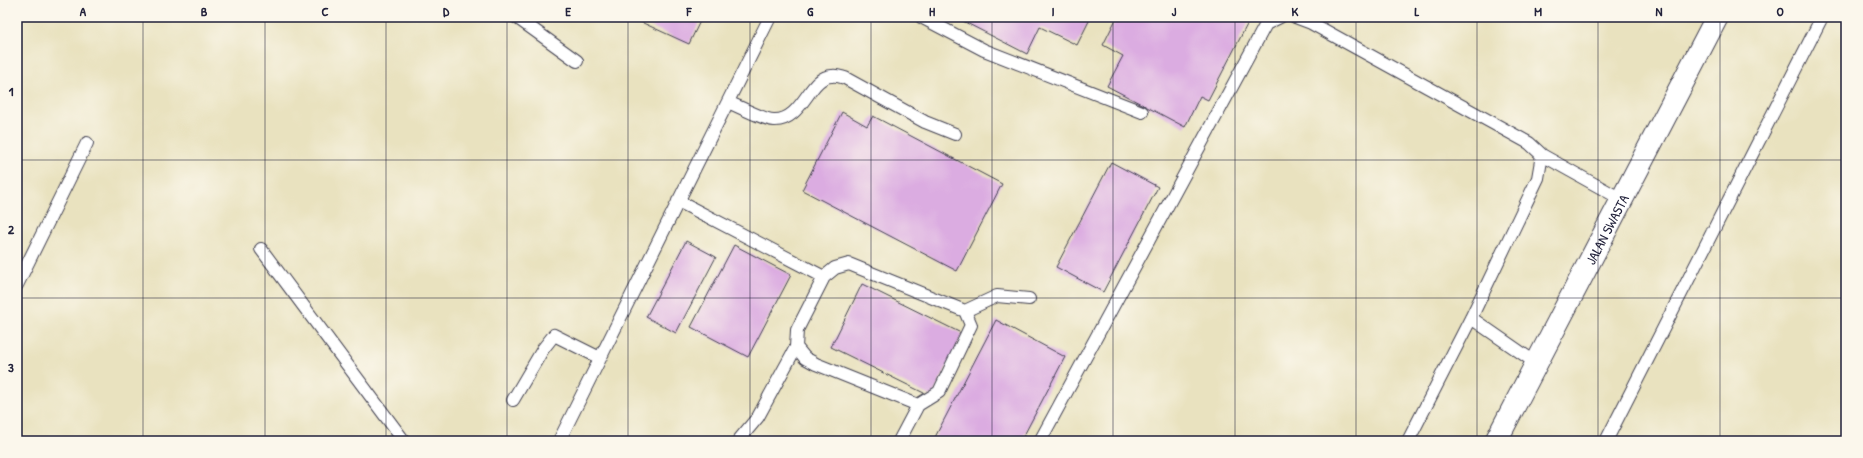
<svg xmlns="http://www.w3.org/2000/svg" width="1863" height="458" font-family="'Patrick Hand',sans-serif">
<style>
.building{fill:#dbace1}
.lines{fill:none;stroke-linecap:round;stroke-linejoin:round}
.lane-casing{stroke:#403f4f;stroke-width:14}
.street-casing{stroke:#403f4f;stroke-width:24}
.lane{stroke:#fff;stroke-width:12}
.street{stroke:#fff;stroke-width:22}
.grid{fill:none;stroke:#22223b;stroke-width:1;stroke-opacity:0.55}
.labels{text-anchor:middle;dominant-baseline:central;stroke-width:3.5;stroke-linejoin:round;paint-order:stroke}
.street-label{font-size:14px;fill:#22223b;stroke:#fbf7ec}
.neatline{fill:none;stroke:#22223b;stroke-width:1.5}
.grid-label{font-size:13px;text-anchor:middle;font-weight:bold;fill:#22223b}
</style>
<rect width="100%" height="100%" fill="#fbf7ec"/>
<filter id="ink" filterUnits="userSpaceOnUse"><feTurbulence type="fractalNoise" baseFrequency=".025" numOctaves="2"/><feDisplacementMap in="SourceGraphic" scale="8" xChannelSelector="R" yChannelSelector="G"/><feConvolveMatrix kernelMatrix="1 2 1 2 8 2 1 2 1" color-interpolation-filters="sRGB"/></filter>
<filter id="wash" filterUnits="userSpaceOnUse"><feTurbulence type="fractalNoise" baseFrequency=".012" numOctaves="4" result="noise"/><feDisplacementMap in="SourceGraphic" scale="16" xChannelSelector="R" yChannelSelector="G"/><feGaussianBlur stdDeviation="0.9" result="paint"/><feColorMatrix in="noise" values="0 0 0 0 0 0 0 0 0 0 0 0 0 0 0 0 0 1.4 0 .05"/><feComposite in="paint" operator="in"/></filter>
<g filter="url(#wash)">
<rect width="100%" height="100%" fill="#e9e2bf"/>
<g id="blocks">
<!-- building -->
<path class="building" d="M 630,17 L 702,17 L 689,44 Z
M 955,17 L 1091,17 L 1077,45 L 1040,27 L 1027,54 Z
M 1117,17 L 1251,17 L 1208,100 L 1200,96 L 1185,127 L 1107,86 L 1123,56 L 1103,45 Z
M 842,112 L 867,126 L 873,116 L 1002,184 L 957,271 L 802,190 Z
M 1111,162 L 1158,187 L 1103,292 L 1056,267 Z
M 686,241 L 716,257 L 676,333 L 646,317 Z
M 734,245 L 791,275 L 748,357 L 691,327 Z
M 862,284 L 963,334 L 932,397 L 831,347 Z
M 996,320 L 1065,357 L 1021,441 L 933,441 Z"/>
</g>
</g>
<g filter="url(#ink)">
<use href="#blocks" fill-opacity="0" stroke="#403f4f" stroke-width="1"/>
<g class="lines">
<defs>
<path id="lane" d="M 516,17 L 577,61
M 921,17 L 984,50 L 1142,112
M 1295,17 L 1311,23 L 1529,143 L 1542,155 L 1538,178 L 1471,318 L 1408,441
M 728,102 C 738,106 764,120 774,120 C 803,121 809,76 832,76 C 836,75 841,77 845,78 L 925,122 L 955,134
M 1542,155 L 1621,199
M 678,201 L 824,277
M 261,249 L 404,441
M 17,285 L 87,143
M 1471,318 L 1536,363
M 796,347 L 805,358 L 816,364 L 918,405 L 939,392 L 971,325 L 965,311
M 513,400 L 543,349 L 554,335 L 600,358
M 559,441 L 770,17
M 738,441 L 758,417 L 796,347 L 797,330 L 824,277 L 835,268 L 849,264 L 965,311 L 997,296 L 1029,299
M 899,441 L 918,405
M 1040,441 L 1266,24 L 1280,17
M 1606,441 L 1822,17"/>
<g id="street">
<path id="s1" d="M 1496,441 L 1717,17"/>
</g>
</defs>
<!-- lane casing -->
<use href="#lane" class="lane-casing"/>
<!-- street casing -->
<use href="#street" class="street-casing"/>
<!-- lane -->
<use href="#lane" class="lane"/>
<!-- street -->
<use href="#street" class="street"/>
</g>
</g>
<!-- grid -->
<path class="grid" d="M 143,17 L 143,441M 265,17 L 265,441M 386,17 L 386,441M 507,17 L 507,441M 628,17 L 628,441M 750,17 L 750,441M 871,17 L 871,441M 992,17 L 992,441M 1113,17 L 1113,441M 1235,17 L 1235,441M 1356,17 L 1356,441M 1477,17 L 1477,441M 1598,17 L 1598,441M 1720,17 L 1720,441M 17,160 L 1846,160M 17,298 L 1846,298"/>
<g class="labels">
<!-- street labels -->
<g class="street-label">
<text stroke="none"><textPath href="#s1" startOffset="239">JALAN SWASTA</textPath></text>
</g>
</g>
<!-- margin -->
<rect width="1863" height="458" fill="none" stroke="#fbf7ec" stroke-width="44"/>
<rect x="22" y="22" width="1819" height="414" class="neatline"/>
<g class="grid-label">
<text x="83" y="16">A</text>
<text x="204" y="16">B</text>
<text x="325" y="16">C</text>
<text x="446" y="16">D</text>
<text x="568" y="16">E</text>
<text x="689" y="16">F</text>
<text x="810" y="16">G</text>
<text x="932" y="16">H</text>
<text x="1053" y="16">I</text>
<text x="1174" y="16">J</text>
<text x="1295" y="16">K</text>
<text x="1417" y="16">L</text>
<text x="1538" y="16">M</text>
<text x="1659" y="16">N</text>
<text x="1780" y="16">O</text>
<text x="11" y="96">1</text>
<text x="11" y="234">2</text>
<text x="11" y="372">3</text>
</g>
</svg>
